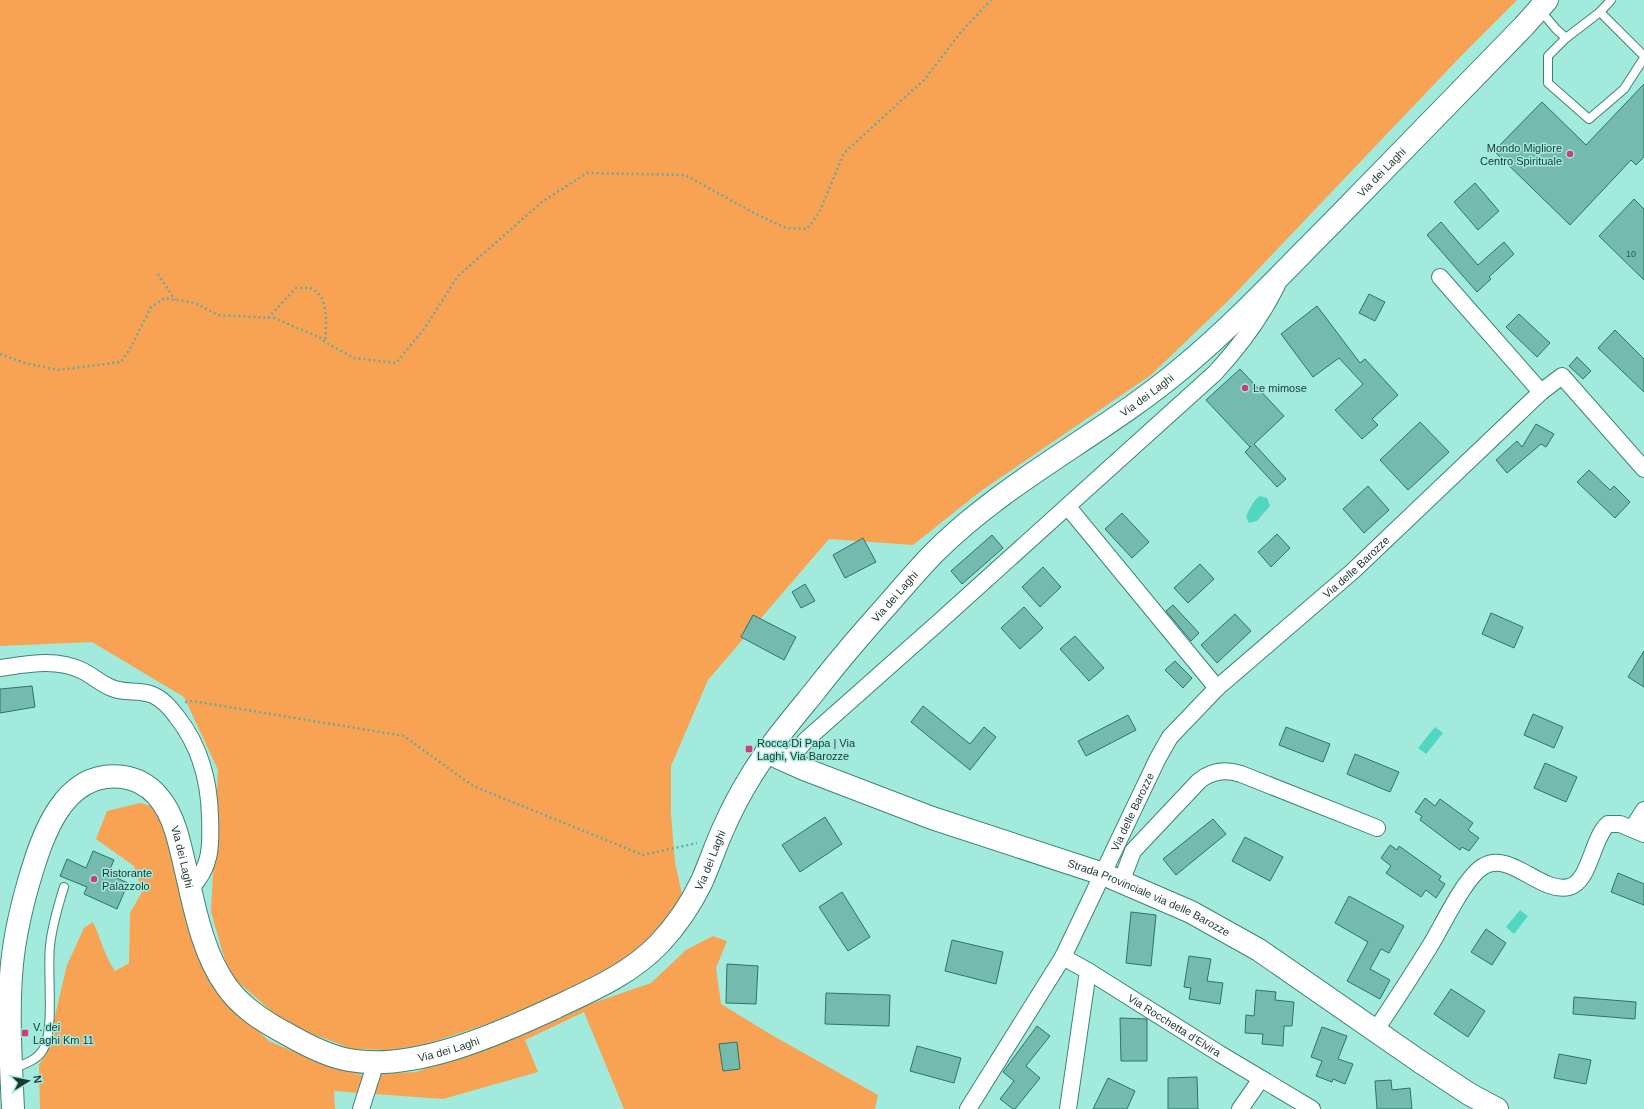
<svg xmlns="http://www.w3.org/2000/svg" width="1644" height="1109" viewBox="0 0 1644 1109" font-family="Arial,sans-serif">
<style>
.green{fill:#f8a254}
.water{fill:#51d6c2}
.building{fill:#74bbae;stroke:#2c7469}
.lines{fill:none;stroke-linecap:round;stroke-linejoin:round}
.service-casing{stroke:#3d8478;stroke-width:10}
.minor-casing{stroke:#3d8478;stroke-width:18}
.secondary-casing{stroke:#3d8478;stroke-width:24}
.path{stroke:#6fa79c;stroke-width:2.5;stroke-dasharray:2 3;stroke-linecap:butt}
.service{stroke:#fff;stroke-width:8}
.minor{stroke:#fff;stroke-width:16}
.secondary{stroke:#fff;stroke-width:22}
.poi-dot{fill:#ca3f74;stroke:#a2eadc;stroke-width:1.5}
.labels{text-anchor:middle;stroke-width:3;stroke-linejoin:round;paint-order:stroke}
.number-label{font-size:9px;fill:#305851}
.poi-label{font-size:11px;fill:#1a3732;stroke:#a2eadc;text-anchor:start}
.street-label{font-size:11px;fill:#1a3732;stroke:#a2eadc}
</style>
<rect width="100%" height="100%" fill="#a2eadc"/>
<g class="green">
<path d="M 0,0 L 1517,0 L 1462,55 L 1227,302 L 1151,375 L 981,491 L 913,545 L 829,539 L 708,680 L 671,766 L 671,814 L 675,862 L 683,899 L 649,945 L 609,973 L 491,1023 L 426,1044 L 392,1050 L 353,1049 L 315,1035 L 285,1023 L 229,974 L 211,912 L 218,770 L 184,697 L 92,642 L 0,646 Z"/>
<path d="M 140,803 L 152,806 L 167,827 L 230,1004 L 269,1041 L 309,1058 L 361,1075 L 416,1072 L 477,1050 L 564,1013 L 651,983 L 686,950 L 713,936 L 727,941 L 716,968 L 721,1004 L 770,1034 L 878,1095 L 875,1109 L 624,1109 L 584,1012 L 525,1040 L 538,1072 L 443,1099 L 334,1091 L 335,1109 L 40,1109 L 39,1065 L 55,1038 L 53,1024 L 67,965 L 84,928 L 93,922 C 101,939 104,955 115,971 L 129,963 L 130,913 L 142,892 L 134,866 L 96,839 L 107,811 Z"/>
</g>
<g class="water">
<path d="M 1260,496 L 1267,498 L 1270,506 L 1257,521 L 1249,523 L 1246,517 C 1248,511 1255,498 1260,496 Z"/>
<path d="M 1435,727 L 1443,733 L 1426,754 L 1418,748 Z"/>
<path d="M 1520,910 L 1528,916 L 1514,934 L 1506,927 Z"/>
</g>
<g class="building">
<path d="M 1644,84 L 1644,157 L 1636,165 L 1631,160 L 1570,225 L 1494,151 L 1542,102 L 1586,145 Z"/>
<path d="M 1475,183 L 1499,211 L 1478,230 L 1454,202 Z"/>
<path d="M 1634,199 L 1644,209 L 1644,280 L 1599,236 Z"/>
<path d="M 1441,222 L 1478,265 L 1504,242 L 1514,254 L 1489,277 L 1491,279 L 1477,292 L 1427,235 Z"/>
<path d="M 1369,294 L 1385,302 L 1375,321 L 1359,313 Z"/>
<path d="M 1317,306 L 1360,363 L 1365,359 L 1398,395 L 1372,419 L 1378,425 L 1362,439 L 1335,410 L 1363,384 L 1339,358 L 1313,377 L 1281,334 Z"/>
<path d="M 1519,314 L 1550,343 L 1537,357 L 1506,327 Z"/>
<path d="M 1615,330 L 1644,359 L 1644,392 L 1598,348 Z"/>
<path d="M 1577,357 L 1591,371 L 1583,379 L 1569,366 Z"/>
<path d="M 1240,369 L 1284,416 L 1254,444 L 1286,479 L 1277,487 L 1245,452 L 1251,446 L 1250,447 L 1206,400 Z"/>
<path d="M 1420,422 L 1449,452 L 1408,490 L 1380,460 Z"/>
<path d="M 1536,424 L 1554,434 L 1546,447 L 1541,444 L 1507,473 L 1496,460 L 1517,441 L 1522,447 Z"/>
<path d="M 1589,470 L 1610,490 L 1614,486 L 1630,502 L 1615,518 L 1577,482 Z"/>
<path d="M 1368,486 L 1389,510 L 1364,533 L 1343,509 Z"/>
<path d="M 1122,513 L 1149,542 L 1132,558 L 1105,529 Z"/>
<path d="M 1277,534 L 1290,548 L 1271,567 L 1258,552 Z"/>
<path d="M 992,535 L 1003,548 L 962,584 L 951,571 Z"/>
<path d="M 863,538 L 876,562 L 845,578 L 833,555 Z"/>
<path d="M 1200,564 L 1214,579 L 1188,603 L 1174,588 Z"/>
<path d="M 1043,567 L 1061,587 L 1040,607 L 1022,587 Z"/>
<path d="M 805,584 L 815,601 L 801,608 L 792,592 Z"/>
<path d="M 1173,605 L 1199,633 L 1191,641 L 1166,611 Z"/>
<path d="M 1024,607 L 1043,628 L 1020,649 L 1001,628 Z"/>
<path d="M 1491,613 L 1523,627 L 1514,648 L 1482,634 Z"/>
<path d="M 1235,614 L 1251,631 L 1217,663 L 1201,645 Z"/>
<path d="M 753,615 L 796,637 L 784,660 L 741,637 Z"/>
<path d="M 1075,636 L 1104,668 L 1089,681 L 1060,649 Z"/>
<path d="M 1644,651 L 1644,687 L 1628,677 Z"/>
<path d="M 1175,661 L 1192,678 L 1183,688 L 1165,670 Z"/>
<path d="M 32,686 L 35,707 L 0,713 L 0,689 Z"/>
<path d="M 923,706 L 970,744 L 984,727 L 996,737 L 970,770 L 911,722 Z"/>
<path d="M 1533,714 L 1563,727 L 1554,748 L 1524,735 Z"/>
<path d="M 1128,715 L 1136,730 L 1086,756 L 1078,741 Z"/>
<path d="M 1286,727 L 1330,744 L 1323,762 L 1279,745 Z"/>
<path d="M 1355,754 L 1399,772 L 1390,792 L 1347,774 Z"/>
<path d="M 1545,763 L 1577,777 L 1566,802 L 1534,788 Z"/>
<path d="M 1425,798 L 1435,806 L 1440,799 L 1473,823 L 1468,830 L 1479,838 L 1469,851 L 1462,847 L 1460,850 L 1420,820 L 1422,816 L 1415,812 Z"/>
<path d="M 825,817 L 842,844 L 800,872 L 782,845 Z"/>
<path d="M 1213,819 L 1226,834 L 1176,875 L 1163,859 Z"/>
<path d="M 1245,837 L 1283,857 L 1270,881 L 1232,861 Z"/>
<path d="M 1390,845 L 1397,850 L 1399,846 L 1441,876 L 1439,880 L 1445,884 L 1436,898 L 1426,890 L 1421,897 L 1386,873 L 1391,866 L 1381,858 Z"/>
<path d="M 93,851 L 114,860 L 108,874 L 128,883 L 117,909 L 84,894 L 87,887 L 60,876 L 67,859 L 86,868 Z"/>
<path d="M 1618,873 L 1644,884 L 1644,905 L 1611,892 Z"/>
<path d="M 842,892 L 870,937 L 848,951 L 819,907 Z"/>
<path d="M 1349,896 L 1404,926 L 1389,953 L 1381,949 L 1370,969 L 1390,980 L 1380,999 L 1347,981 L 1368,942 L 1335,923 Z"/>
<path d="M 1131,912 L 1156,915 L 1151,966 L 1126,963 Z"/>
<path d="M 1486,929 L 1506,943 L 1492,965 L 1471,952 Z"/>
<path d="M 952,940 L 1003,952 L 996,984 L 945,971 Z"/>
<path d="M 1189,956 L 1211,959 L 1207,981 L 1223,983 L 1220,1004 L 1189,999 L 1191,988 L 1184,987 Z"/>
<path d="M 727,964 L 758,966 L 756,1004 L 726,1003 Z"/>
<path d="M 1451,989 L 1485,1011 L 1468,1037 L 1434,1014 Z"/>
<path d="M 1256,990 L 1276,992 L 1275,1000 L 1294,1002 L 1292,1026 L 1284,1026 L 1283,1046 L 1262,1044 L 1263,1034 L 1245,1033 L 1246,1015 L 1254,1016 Z"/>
<path d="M 826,993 L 890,995 L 889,1026 L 825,1024 Z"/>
<path d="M 1574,997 L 1636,1002 L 1635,1019 L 1573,1014 Z"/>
<path d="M 1120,1018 L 1147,1019 L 1147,1061 L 1121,1061 Z"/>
<path d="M 1037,1026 L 1050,1036 L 1026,1066 L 1040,1078 L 1015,1109 L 1013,1109 L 1000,1099 L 1014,1081 L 1003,1072 Z"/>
<path d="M 1322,1027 L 1347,1036 L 1338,1059 L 1353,1064 L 1345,1084 L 1333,1079 L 1332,1082 L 1316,1076 L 1322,1061 L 1311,1057 Z"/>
<path d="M 737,1042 L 740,1069 L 723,1071 L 719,1044 Z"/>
<path d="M 917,1046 L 961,1058 L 954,1083 L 910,1071 Z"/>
<path d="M 1559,1054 L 1591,1060 L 1586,1084 L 1554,1078 Z"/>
<path d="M 1197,1077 L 1198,1109 L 1168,1109 L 1168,1078 Z"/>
<path d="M 1108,1078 L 1135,1091 L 1127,1109 L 1093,1109 Z"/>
<path d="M 1391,1080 L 1392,1090 L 1410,1088 L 1412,1109 L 1377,1109 L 1375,1081 Z"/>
</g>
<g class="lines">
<g class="service-casing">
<g id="service">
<path d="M 1540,10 L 1556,29 L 1566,38"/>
<path d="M 1600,12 L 1611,0"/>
<path d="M 1644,56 L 1600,12 L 1566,38 L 1548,56 L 1548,83 L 1589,119 L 1624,89 L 1644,58"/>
<path d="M 12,1069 C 24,1064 36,1061 43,1050 C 55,1030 47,972 50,946 C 52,926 58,906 64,887"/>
</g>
</g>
<g class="minor-casing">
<g id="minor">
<path d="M 1440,277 L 1541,392"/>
<path d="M 1068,507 L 1217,688"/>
<path d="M 0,668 C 28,664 56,658 83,671 C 93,676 101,684 112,688 C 125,694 139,689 153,695 C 164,700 170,708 177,717 C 200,746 209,780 210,816 C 211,845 212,867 190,889"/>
<path d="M 787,762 L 806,740 L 939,622 L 1215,373 C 1240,346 1261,318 1277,285"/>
<path d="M 1632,829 L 1644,810"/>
<path d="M 1121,882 L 1133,851 L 1199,781 C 1212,770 1226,769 1241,774 L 1377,828"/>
<path id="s1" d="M 1088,971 L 1220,1054 L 1312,1109"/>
<path d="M 1375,1031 C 1394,1003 1412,975 1430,946 C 1442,927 1465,876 1484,866 C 1511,851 1541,894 1569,887 C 1590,882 1592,838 1608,824 L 1620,824 L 1644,834"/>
<path d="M 361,1109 L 376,1062"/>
<path d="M 968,1109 L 1063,957"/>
<path id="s2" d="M 1068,1109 L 1088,971 L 1063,957 L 1158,758 L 1170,737 L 1217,688 L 1353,571 L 1541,392 L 1562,376 L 1644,469"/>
<path d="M 1240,1109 L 1261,1079"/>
</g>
</g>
<g class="secondary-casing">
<g id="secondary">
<path id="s3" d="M 766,752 L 804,769 L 932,818 L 1103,874 L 1191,912 L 1259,950 L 1419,1061 L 1469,1094 L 1497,1109"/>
<path id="s4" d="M 13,1109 C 11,1065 8,1020 11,976 C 13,944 20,912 29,881 C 42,837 63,769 123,777 C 152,781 168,805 176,831 C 191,881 196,945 227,987 C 242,1008 264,1022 287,1034 C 306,1045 327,1056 349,1060 C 412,1072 496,1035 552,1009 C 590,991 629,975 659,944 C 676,926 691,904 702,881 C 710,863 716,844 724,827 C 732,809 741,792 751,776 C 769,746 793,718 815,691 C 839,660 864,631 890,602 C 904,586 919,568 935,552 C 1008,479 1104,434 1182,368 C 1237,322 1285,270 1335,220 C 1398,155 1461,91 1524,26 L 1547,0"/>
</g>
</g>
<g class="path">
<path d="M 158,274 L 175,300"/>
<path d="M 268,318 L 296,288 C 300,288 305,288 309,288 C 330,293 326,326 325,342"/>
<path d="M 0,354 L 25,363 L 58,370 L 121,362 L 131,347 L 151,307 L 165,298 L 195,303 L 218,315 L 274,318 L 321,338 L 325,342 L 354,358 L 396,363 L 424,329 L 458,276 L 543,201 L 587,173 L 685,175 L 758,215 L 786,228 L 807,229 L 819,213 L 844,153 L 924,80 L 961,32 L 991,0"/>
<path d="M 185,702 L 192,701 L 404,736 L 473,786 L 643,855 L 697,843"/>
</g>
<use href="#service" class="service"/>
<use href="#minor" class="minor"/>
<use href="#secondary" class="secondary"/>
</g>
<g class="poi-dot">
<circle cx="1570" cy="154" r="4"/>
<circle cx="1245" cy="388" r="4"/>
<rect x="745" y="745" width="8" height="8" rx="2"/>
<circle cx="94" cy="879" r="4"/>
<rect x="21" y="1029" width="8" height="8" rx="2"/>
</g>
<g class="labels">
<g class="number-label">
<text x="1631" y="257">10</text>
</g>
<g class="poi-label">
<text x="1562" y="152" text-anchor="end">Mondo Migliore<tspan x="1562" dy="13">Centro Spirituale</tspan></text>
<text x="1253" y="392">Le mimose</text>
<text x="757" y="747">Rocca Di Papa | Via<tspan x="757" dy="13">Laghi, Via Barozze</tspan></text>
<text x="102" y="877">Ristorante<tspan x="102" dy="13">Palazzolo</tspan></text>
<text x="33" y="1031">V. dei<tspan x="33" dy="13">Laghi Km 11</tspan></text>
</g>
<g class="street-label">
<text dy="4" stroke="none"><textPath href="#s4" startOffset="2183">Via dei Laghi</textPath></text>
<text dy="4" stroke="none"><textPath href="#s4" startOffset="1859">Via dei Laghi</textPath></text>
<text dy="4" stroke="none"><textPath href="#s2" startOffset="665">Via delle Barozze</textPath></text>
<text dy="4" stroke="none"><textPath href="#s4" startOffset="1535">Via dei Laghi</textPath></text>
<text dy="4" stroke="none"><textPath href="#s2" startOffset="329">Via delle Barozze</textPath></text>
<text dy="4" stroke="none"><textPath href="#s4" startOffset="491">Via dei Laghi</textPath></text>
<text dy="4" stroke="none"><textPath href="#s4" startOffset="1211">Via dei Laghi</textPath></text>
<text dy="4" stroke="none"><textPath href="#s3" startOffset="410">Strada Provinciale via delle Barozze</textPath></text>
<text dy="4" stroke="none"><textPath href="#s1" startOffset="102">Via Rocchetta d'Elvira</textPath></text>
<text dy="4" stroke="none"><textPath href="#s4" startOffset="875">Via dei Laghi</textPath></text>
</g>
</g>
<g transform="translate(28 1081) rotate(80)" stroke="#a2eadc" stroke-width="3" paint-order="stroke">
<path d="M0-3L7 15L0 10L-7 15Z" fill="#1a3732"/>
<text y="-6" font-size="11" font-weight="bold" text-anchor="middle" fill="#1a3732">N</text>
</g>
</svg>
